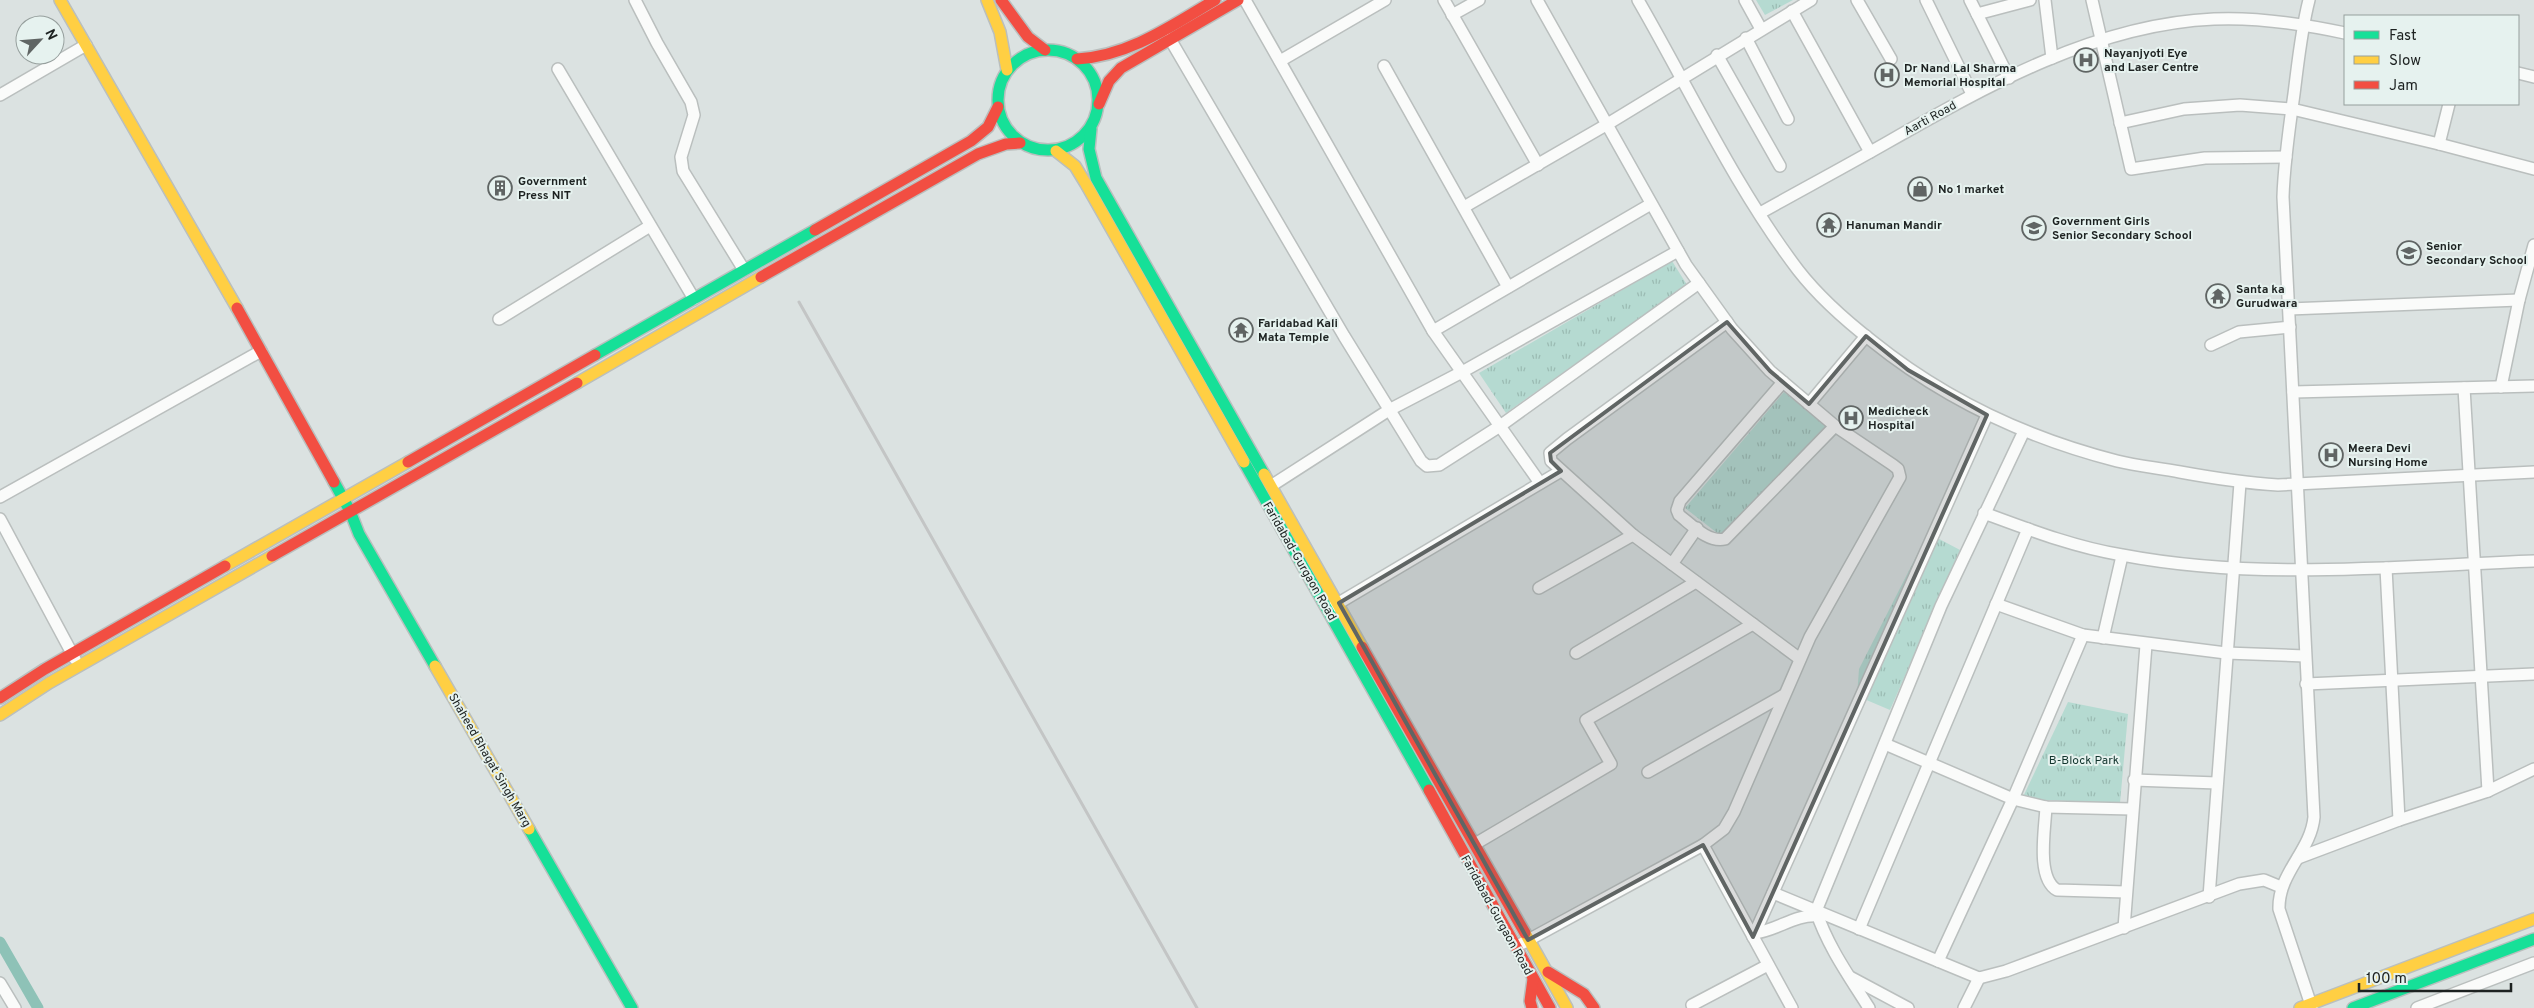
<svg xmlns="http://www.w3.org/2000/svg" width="2534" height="1008" viewBox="0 0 2534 1008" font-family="Overpass,sans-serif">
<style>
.park{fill:url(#park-tufts)}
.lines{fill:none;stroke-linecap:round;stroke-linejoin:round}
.canal{stroke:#8ec2b7;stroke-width:11}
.street-casing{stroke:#babfbe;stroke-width:14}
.fast-casing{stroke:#babfbe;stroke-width:14}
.slow-casing{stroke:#babfbe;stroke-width:14}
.jam-casing{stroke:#babfbe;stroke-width:14}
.street{stroke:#fafbfa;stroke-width:11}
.fast{stroke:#16e098;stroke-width:11}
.slow{stroke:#ffcf43;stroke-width:11}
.jam{stroke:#f24e42;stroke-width:11}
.rail{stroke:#c3c5c5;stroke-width:3}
.marked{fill:#606564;fill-opacity:0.2;stroke:#606564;stroke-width:4;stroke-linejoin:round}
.labels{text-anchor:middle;stroke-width:4;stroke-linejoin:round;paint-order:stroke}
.poi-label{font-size:12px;font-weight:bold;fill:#1d2221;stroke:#e6f2ef;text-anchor:start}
.street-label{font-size:12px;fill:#1d2221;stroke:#e6f2ef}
.park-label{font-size:12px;fill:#12352e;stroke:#e6f2ef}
</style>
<defs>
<pattern id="park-tufts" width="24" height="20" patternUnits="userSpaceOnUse" patternTransform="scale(1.25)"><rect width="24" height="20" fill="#b5dad1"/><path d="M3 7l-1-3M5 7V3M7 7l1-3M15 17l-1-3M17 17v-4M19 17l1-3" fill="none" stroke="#9bbbb3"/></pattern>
</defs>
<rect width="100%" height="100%" fill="#dbe2e1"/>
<g class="park">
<path d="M 1756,0 L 1793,0 L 1765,15 Z"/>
<path d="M 1672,261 L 1687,285 L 1506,413 L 1479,373 Z"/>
<path d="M 1784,392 L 1827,427 L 1721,536 L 1685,508 Z"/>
<path d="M 1928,533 L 1960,550 L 1890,710 L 1857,696 L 1859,669 Z"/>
<path d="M 2068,702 L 2128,714 L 2120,803 L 2022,799 Z"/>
</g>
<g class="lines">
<path class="canal" d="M 0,942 L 38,1008"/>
<g class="street-casing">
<g id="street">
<path d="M 635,0 L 657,43 L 691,102 L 694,115 L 681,157 L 683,171 L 744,270"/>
<path d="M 1245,0 L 1433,331 L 1540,483"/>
<path d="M 1444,0 L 1538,165"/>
<path d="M 1638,0 C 1690,90 1735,187 1798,270 C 1819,297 1845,320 1872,341 C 1944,399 2027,438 2117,461 C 2137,466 2159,468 2180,472 C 2213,478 2245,483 2278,485 L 2534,472"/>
<path d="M 1745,0 L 1761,29"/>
<path d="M 1857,0 L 1891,59"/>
<path d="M 1926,0 L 1972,94"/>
<path d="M 1970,0 L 2009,78"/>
<path d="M 2045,0 L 2052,58"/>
<path d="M 2092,0 L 2131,169 L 2205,158 L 2286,157"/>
<path d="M 2309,0 C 2301,31 2298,63 2294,94 C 2289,129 2284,163 2283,197 L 2314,817 C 2311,851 2278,873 2279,909 L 2312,1008"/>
<path d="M 1792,11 L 1870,152"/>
<path d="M 1977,14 L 2030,0"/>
<path d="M 1452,15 L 1479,0"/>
<path d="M 1746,38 L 1788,119"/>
<path d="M 1170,39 L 1344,336 L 1421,461 L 1427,466 L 1439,465 L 1500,426 L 1699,283"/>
<path d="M 1717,55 L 1780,166"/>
<path d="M 1280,61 L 1385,0"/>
<path d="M 1384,66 L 1508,287"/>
<path d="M 558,69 L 694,299"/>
<path d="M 2518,73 L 2534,77"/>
<path d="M 0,95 L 86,45"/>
<path d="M 2120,123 L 2184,109 L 2240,105 L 2292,109 L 2439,144 L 2534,169"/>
<path d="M 2439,144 L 2449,104"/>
<path d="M 1464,207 L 1606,125 L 1811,0"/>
<path d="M 1760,213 C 1803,189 1846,166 1888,142 C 1988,85 2097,24 2214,19 C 2258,17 2303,24 2345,33"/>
<path d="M 2289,309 L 2519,300"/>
<path d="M 499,319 L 650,226"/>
<path d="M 1727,322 L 1567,439 L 1550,453 L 1551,461 L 1633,535 L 1800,659"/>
<path d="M 1433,331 L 1651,204"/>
<path d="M 2211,345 L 2239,332 L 2290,327"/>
<path d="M 1783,382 L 1680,501 L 1677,510 L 1679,515 C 1692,525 1708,543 1725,539 L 1835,426"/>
<path d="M 2501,387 L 2519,300 L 2534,245"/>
<path d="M 2464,388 L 2488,791"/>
<path d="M 2293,392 L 2534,386"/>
<path d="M 1809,404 L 1866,336"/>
<path d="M 1271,486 L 1389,410 L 1462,372 L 1678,251"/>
<path d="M 0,497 L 261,351"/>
<path d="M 1984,513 C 2030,530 2074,547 2122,555 C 2258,581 2397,566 2534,561"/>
<path d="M 0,519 L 75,659"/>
<path d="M 1672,564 L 1697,528"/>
<path d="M 2386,568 L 2399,820"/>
<path d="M 1539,588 L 1633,535"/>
<path d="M 1996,604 L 2083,635 L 2226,653 L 2305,656"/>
<path d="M 1332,607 L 1561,471"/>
<path d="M 2103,638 L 2122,556"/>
<path d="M 1576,653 L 1696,582"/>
<path d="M 2306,684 L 2534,674"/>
<path d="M 1885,744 L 2013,799 L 2046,807 L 2132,809"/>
<path d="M 1648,772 L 1784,695"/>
<path d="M 2134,780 L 2217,783"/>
<path d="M 2046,807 C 2045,829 2036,878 2057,890 L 2126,892"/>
<path d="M 1475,844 L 1611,764 L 1586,720 L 1753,624"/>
<path d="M 1703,845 L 1792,1008"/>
<path d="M 2298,858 L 2399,820 L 2488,791 L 2534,769"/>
<path d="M 1773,893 L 1979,978 L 2006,971 L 2239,884 L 2264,880 L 2281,887"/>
<path d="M 2209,897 L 2240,483"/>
<path d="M 2124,928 L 2146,645"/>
<path d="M 1859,929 L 2028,529"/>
<path d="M 1755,933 C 1778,930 1795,914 1818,916"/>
<path d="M 1753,937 L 1987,415"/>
<path d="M 1521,944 L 1703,845 L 1724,829 L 1734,812 L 1810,637 L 1900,477 L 1898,469 L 1893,465 L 1835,426 L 1770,371 L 1732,329 L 1686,265 L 1537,0"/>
<path d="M 1938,961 L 2013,799 L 2083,635"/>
<path d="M 1850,977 L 1908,1008"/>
<path d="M 0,983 L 15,1008"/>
<path d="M 1692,1005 L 1768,965"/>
<path d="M 1869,1008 C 1849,976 1828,947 1816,911 L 1941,606 L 2024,431"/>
<path d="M 1964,1008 L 1979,978"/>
<path d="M 2417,1008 L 2534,963"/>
</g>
</g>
<g class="fast-casing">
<g id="fast">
<circle cx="1048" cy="100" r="50"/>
<path d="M 1091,129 L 1089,149 L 1096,178 L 1264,474"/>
<path d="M 595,355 L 815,230"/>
<path d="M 1244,462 L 1429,790"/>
<path d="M 334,482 L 350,511 L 359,534 L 435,666"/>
<path d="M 529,829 L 632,1008"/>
<path d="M 2353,1008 L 2534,939"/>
</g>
</g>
<g class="slow-casing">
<g id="slow">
<path d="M 60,0 L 237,308"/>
<path d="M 987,0 L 1000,32 L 1007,70"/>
<path d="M 1056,151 L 1075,166 L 1086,184 L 1244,462"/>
<path d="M 577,383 L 761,277"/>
<path d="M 1264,474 L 1362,647"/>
<path d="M 225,566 L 408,462"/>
<path d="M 435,666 L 529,829"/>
<path d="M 0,715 L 49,683 L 272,556"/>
<path d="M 1525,933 L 1567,1008"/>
<path d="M 2300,1008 L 2534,919"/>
</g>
</g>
<g class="jam-casing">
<g id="jam">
<path d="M 1001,0 L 1028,37 L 1045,50"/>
<path d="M 1077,59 C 1129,56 1171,26 1215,0"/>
<path d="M 1099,104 L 1109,81 L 1121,68 L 1238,0"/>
<path d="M 815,230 L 971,141 L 988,127 L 998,107"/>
<path d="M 761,277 L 978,154 L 1006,144 L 1020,143"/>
<path d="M 237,308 L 334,482"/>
<path d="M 408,462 L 595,355"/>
<path d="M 272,556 L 577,383"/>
<path d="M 1362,647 L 1525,933"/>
<path d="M 0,698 L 45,669 L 225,566"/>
<path d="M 1429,790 L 1550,1008"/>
<path d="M 1548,972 L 1584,994 L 1594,1008"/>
<path d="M 1532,1008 L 1530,1001 L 1533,979"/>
</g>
</g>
<use href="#street" class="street"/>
<use href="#fast" class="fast"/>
<use href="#slow" class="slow"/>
<use href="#jam" class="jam"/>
<path class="rail" d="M 799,302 L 1197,1008"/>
</g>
<path class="marked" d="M 1727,322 L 1770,371 L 1809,404 L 1866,336 L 1908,370 L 1987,415 L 1753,937 L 1703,845 L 1528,940 L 1339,603 L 1561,471 L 1551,461 L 1550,453 Z"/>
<defs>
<g id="hospital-ring" transform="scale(1.25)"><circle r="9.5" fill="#e6f2ef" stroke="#606564" stroke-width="1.5"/><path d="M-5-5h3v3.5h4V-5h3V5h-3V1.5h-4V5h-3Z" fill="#606564"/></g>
<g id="building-ring" transform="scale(1.25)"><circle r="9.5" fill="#e6f2ef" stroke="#606564" stroke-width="1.5"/><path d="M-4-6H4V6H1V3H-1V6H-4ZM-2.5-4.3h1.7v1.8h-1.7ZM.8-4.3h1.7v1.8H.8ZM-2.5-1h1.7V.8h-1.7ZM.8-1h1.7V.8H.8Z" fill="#606564"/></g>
<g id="shop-ring" transform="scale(1.25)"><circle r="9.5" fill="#e6f2ef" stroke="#606564" stroke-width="1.5"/><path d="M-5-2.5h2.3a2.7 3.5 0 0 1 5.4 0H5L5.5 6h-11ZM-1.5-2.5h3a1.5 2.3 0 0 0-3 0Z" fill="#606564"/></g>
<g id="temple-ring" transform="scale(1.25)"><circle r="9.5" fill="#e6f2ef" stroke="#606564" stroke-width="1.5"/><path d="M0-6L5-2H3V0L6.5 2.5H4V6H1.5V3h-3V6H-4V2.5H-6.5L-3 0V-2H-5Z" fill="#606564"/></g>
<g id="school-ring" transform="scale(1.25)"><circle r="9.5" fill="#e6f2ef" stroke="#606564" stroke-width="1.5"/><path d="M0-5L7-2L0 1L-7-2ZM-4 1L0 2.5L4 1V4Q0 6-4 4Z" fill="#606564"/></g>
</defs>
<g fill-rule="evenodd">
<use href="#hospital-ring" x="2086" y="60"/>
<use href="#hospital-ring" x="1887" y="75"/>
<use href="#building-ring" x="500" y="188"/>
<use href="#shop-ring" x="1920" y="189"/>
<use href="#temple-ring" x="1829" y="225"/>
<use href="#school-ring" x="2034" y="228"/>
<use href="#school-ring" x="2409" y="253"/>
<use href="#temple-ring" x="2218" y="296"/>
<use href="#temple-ring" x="1241" y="330"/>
<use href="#hospital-ring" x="1851" y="418"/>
<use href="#hospital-ring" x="2331" y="455"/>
</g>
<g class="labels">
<g class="poi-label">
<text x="2104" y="57">Nayanjyoti Eye<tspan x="2104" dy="14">and Laser Centre</tspan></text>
<text x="1904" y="72">Dr Nand Lal Sharma<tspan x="1904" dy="14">Memorial Hospital</tspan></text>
<text x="518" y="185">Government<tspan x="518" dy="14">Press NIT</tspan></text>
<text x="1938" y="193">No 1 market</text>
<text x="2052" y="225">Government Girls<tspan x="2052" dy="14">Senior Secondary School</tspan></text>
<text x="1846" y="229">Hanuman Mandir</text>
<text x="2426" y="250">Senior<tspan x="2426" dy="14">Secondary School</tspan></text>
<text x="2236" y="293">Santa ka<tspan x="2236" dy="14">Gurudwara</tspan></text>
<text x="1258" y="327">Faridabad Kali<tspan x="1258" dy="14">Mata Temple</tspan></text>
<text x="1868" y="415">Medicheck<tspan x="1868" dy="14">Hospital</tspan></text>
<text x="2348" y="452">Meera Devi<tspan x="2348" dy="14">Nursing Home</tspan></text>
</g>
<g class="street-label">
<text transform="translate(1930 118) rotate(-29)" y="4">Aarti Road</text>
<text transform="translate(1300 561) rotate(60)" y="4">Faridabad-Gurgaon Road</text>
<text transform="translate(490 760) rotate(60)" y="4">Shaheed Bhagat Singh Marg</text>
<text transform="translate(1497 915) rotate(61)" y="4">Faridabad-Gurgaon Road</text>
</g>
<g class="park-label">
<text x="2084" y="764">B-Block Park</text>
</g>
</g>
<rect x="2344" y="15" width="175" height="90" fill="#e6f2ef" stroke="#969f9d"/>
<rect x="2354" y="31" width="25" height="8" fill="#16e098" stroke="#969f9d"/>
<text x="2389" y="40" font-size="15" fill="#1d2221">Fast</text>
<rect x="2354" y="56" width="25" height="8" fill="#ffcf43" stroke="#969f9d"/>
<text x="2389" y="65" font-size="15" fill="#1d2221">Slow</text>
<rect x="2354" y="81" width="25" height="8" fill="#f24e42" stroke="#969f9d"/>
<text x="2389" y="90" font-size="15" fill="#1d2221">Jam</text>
<g transform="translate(40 40) rotate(64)"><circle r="24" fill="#e6f2ef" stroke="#969f9d"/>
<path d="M0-4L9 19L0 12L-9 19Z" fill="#606564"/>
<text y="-8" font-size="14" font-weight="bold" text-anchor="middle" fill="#1d2221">N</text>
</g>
<path d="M2359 983v8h152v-8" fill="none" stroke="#1d2221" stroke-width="2.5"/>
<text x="2366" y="983" font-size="15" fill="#1d2221" stroke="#e6f2ef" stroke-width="4" paint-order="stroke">100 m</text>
</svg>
